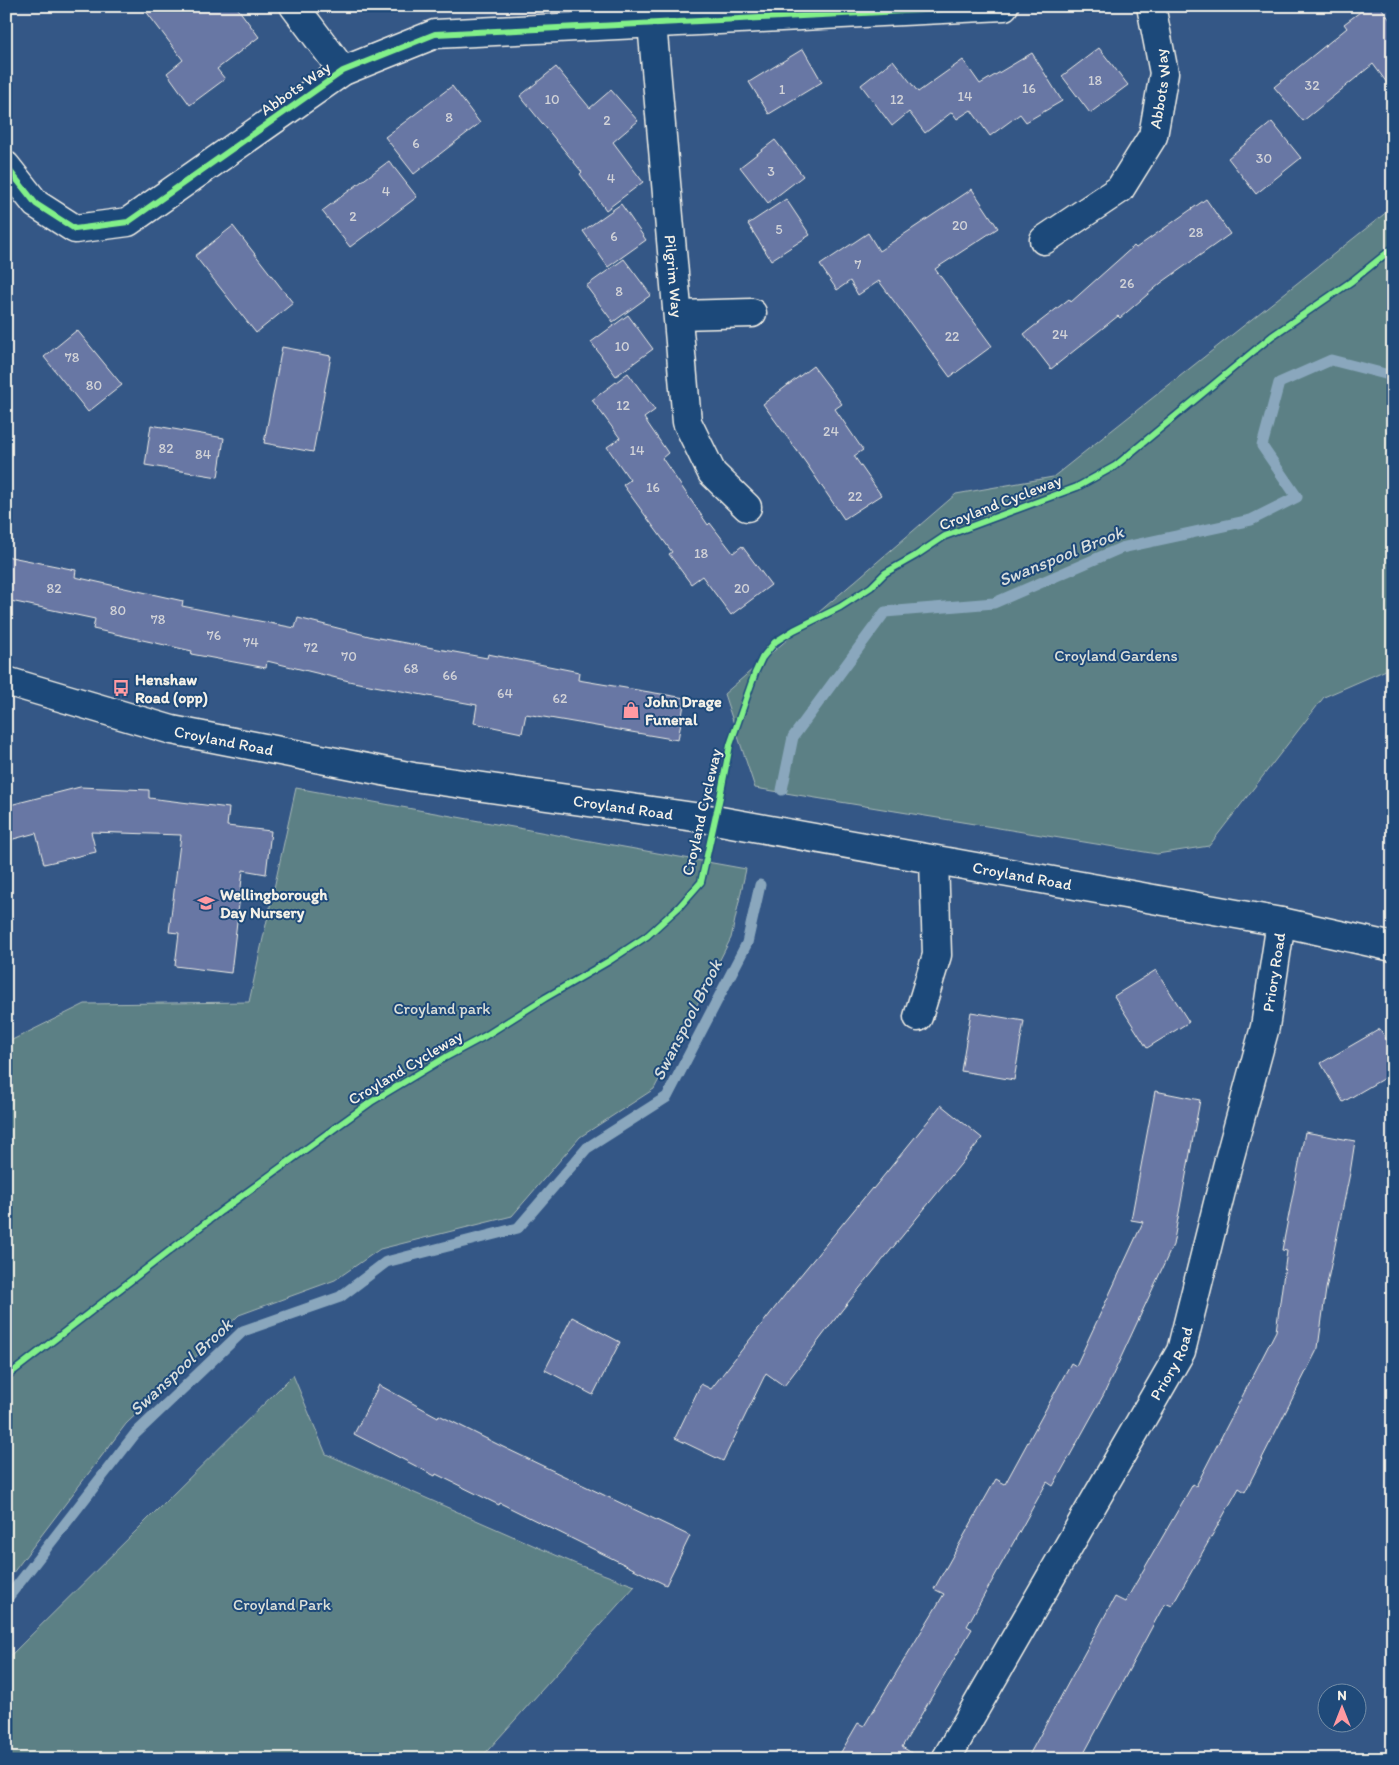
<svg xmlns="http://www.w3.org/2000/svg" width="1399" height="1765" viewBox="0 0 1399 1765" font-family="Itim,sans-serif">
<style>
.green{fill:#5c8085;stroke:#a8b8b6}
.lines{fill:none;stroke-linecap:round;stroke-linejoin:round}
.stream{stroke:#8aa7bd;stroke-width:11}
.building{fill:#6877a4;stroke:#f4f1e8}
.street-casing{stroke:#f4f1e8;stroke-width:31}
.secondary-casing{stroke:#f4f1e8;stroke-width:31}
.street{stroke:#1f4a7a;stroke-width:28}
.secondary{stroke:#1f4a7a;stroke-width:28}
.cycleway-casing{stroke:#1f4a7a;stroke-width:9}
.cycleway{stroke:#82f089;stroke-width:6}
.labels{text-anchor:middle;stroke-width:4;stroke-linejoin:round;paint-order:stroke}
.number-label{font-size:14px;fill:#d1d2d7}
.street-label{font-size:16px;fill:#f4f1e8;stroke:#1f4a7a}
.park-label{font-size:16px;fill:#dde0d9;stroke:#1f4a7a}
.poi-label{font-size:16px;font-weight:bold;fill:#f4f1e8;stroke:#1f4a7a;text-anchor:start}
.water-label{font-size:18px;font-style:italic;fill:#d9dedd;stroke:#1f4a7a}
</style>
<rect width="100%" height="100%" fill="#345786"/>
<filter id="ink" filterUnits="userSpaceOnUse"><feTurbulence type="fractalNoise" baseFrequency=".02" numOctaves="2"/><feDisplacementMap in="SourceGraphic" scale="10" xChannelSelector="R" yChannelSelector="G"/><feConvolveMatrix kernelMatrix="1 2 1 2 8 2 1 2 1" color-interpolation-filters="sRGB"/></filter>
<g filter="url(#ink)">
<g class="green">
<path d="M 1393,207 L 1393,667 L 1324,697 L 1209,846 L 1157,854 L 755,788 L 724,694 L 956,494 L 1053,477 Z"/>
<path d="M 296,788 L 746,869 L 731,938 L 654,1089 L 580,1137 L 512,1216 L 380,1249 L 335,1280 L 239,1315 L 126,1424 L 6,1582 L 6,1043 L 85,1004 L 249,1002 Z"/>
<path d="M 293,1375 L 326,1454 L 576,1564 L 635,1586 L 480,1759 L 6,1759 L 6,1660 Z"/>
</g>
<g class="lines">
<g class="stream">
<path d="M 782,790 L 793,737 L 885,612 L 994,603 L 1121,548 L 1251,520 L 1297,497 L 1262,446 L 1279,383 L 1331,360 L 1393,376"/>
<path d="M 6,1600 L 135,1434 L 243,1331 L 340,1297 L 386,1262 L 518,1228 L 587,1148 L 667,1097 L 747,943 L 760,885"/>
</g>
</g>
<g class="building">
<path d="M 142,6 L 236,6 L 259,37 L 217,69 L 225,79 L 190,105 L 167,73 L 183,60 Z"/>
<path d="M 1368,6 L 1380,6 L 1393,24 L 1393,91 L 1373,64 L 1303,121 L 1274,87 L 1347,28 L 1344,24 Z"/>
<path d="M 1099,48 L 1128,85 L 1090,113 L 1062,76 Z"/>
<path d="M 803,49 L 822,82 L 769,114 L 749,82 Z"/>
<path d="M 1032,53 L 1062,101 L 1026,122 L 1020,114 L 990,136 L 971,110 L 957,119 L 952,112 L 925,133 L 909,112 L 892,126 L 861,85 L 893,60 L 918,92 L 963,60 L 980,84 Z"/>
<path d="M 556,67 L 590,108 L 611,90 L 638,121 L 613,142 L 643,182 L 606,210 L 580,174 L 582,172 L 520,96 Z"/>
<path d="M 452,86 L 480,123 L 414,174 L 385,137 Z"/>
<path d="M 1272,122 L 1301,158 L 1256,194 L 1228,158 Z"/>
<path d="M 775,140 L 803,176 L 768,203 L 740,167 Z"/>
<path d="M 389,161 L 417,197 L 350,247 L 322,211 Z"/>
<path d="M 972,189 L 998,228 L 935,269 L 992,346 L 950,377 L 879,281 L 858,295 L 850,281 L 837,290 L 820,265 L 868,233 L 879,251 Z"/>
<path d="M 786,199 L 810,235 L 771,260 L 748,224 Z"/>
<path d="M 1206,199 L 1230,234 L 1161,283 L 1120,318 L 1118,316 L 1051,369 L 1024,334 L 1069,299 L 1071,302 L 1134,246 L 1136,248 Z"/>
<path d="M 621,204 L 646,240 L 608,267 L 583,231 Z"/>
<path d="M 233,226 L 293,303 L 256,333 L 195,256 Z"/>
<path d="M 624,259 L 651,295 L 613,322 L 586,286 Z"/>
<path d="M 628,315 L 653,349 L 616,376 L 591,342 Z"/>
<path d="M 77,330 L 122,385 L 88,412 L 44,357 Z"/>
<path d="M 282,347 L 331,356 L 313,452 L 264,443 Z"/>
<path d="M 813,366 L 842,404 L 835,409 L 863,450 L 854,456 L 881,495 L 844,519 L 806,463 L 763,404 Z"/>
<path d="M 628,373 L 655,410 L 644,418 L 668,453 L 662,458 L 708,525 L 710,523 L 733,553 L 742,546 L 771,585 L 731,615 L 702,576 L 691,584 L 669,554 L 672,552 L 623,485 L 630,480 L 607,447 L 620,438 L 592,400 Z"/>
<path d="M 151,425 L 224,438 L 218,477 L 145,465 Z"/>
<path d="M 6,556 L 76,570 L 75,577 L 183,601 L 182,606 L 295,628 L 298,618 L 373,637 L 487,658 L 488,654 L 579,672 L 578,680 L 685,698 L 678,740 L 526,714 L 522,733 L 474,723 L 477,705 L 353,682 L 267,661 L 266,668 L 191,654 L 192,651 L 93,629 L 95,619 L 6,600 Z"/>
<path d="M 80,787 L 149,790 L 149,798 L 229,808 L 227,826 L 271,831 L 266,874 L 243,870 L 231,973 L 175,966 L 179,933 L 169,932 L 181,835 L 91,832 L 96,852 L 44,864 L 36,833 L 6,841 L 6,806 Z"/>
<path d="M 1156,970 L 1189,1022 L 1147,1048 L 1114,996 Z"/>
<path d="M 971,1012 L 1024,1021 L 1014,1080 L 961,1071 Z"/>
<path d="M 1380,1029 L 1393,1050 L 1393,1073 L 1343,1102 L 1321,1063 Z"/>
<path d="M 1155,1091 L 1200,1100 L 1173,1245 L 1104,1394 L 1053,1486 L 1047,1482 L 967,1626 L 972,1629 L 902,1747 L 922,1759 L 837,1759 L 858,1723 L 864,1726 L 944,1594 L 934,1589 L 996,1479 L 1005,1484 L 1071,1363 L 1076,1366 L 1143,1222 L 1131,1220 Z"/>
<path d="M 941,1105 L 982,1138 L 842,1310 L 784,1386 L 766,1373 L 723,1461 L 675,1438 L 701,1384 L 711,1389 L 799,1277 L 872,1188 L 873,1189 Z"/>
<path d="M 1305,1132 L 1355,1141 L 1350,1173 L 1326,1289 L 1318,1348 L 1245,1492 L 1239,1488 L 1172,1606 L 1165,1603 L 1081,1759 L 1027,1759 L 1115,1597 L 1125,1602 L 1193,1484 L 1196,1486 L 1276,1331 L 1287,1251 L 1282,1250 Z"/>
<path d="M 572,1317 L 620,1342 L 593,1395 L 545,1370 Z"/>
<path d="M 379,1385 L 438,1417 L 439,1415 L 503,1447 L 690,1536 L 666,1585 L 500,1503 L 499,1505 L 436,1474 L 435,1476 L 354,1434 Z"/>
</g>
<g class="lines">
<g class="street-casing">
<g id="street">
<path d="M 294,6 L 343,71"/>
<path id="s1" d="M 652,23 L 687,422 L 712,473 L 747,507"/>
<path d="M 6,166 L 36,204 L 75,229 L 128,222 L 343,71 L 435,34 L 1004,6"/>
<path id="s2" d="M 1044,240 L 1120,189 L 1153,136 L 1164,73 L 1151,6"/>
<path d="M 679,315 L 752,313"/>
<path d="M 918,1017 L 937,955 L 934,860"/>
<path id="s3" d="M 946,1759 L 1181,1351 L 1227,1167 L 1265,1027 L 1281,922"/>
</g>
</g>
<g class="secondary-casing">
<g id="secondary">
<path id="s4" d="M 6,681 L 172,730 L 413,777 L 715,820 L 1281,922 L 1393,947"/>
</g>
</g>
<use href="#street" class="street"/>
<use href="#secondary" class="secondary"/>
<g class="cycleway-casing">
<g id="cycleway">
<path d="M 6,166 L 36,204 L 75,229 L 128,222 L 343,71 L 435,34 L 1004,6"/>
<path d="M 6,1377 L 221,1211 L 339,1125 L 371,1102 L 446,1057 L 485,1036 L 545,998 L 609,961 L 647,936 L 679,907 L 701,882 L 720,797 L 730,745 L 755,673 L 762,658 L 775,642 L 794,630 L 840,607 L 871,587 L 885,573 L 915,556 L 945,536 L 1077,487 L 1115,466 L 1272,336 L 1352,281 L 1393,248"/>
</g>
</g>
<use href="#cycleway" class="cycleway"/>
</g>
</g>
<defs>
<g id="bus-bare" transform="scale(1.35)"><path d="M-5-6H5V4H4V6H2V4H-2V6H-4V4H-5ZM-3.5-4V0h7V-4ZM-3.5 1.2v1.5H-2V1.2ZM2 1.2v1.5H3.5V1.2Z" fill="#ff9aa2" stroke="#1f4a7a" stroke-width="2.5" paint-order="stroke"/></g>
<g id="shop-bare" transform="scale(1.35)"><path d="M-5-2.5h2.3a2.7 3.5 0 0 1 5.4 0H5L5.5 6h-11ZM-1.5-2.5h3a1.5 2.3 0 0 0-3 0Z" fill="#ff9aa2" stroke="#1f4a7a" stroke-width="2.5" paint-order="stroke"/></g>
<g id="school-bare" transform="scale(1.35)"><path d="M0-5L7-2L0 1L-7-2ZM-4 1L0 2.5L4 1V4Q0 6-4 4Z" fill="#ff9aa2" stroke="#1f4a7a" stroke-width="2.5" paint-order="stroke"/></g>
</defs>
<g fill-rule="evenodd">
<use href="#bus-bare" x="121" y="688"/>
<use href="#shop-bare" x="631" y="710"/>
<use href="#school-bare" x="206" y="903"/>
</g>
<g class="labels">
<g class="number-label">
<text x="1095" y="85">18</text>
<text x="1312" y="90">32</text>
<text x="1029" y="93">16</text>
<text x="782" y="94">1</text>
<text x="965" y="101">14</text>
<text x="552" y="104">10</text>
<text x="897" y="104">12</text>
<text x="449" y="122">8</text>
<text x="607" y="125">2</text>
<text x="416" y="148">6</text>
<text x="1264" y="163">30</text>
<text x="771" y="176">3</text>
<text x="611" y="183">4</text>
<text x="386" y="196">4</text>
<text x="353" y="221">2</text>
<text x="960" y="230">20</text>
<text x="779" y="234">5</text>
<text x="1196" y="237">28</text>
<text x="614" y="241">6</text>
<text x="858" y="269">7</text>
<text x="1127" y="288">26</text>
<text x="619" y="296">8</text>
<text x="1060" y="339">24</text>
<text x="952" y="341">22</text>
<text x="622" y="351">10</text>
<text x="72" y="362">78</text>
<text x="94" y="390">80</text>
<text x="623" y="410">12</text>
<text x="831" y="436">24</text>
<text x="166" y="453">82</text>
<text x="637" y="455">14</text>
<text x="203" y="459">84</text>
<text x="653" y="492">16</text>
<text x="855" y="501">22</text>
<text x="701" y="558">18</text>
<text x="54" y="593">82</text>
<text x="742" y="593">20</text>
<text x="118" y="615">80</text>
<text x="158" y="624">78</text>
<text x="214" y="640">76</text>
<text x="251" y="647">74</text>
<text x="311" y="652">72</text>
<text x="349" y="661">70</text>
<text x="411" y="673">68</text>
<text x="450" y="680">66</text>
<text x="505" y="698">64</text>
<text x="560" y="703">62</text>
</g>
<g class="street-label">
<text transform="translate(295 88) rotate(-35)" y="6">Abbots Way</text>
<text dy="6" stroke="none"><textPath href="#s2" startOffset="202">Abbots Way</textPath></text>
<text dy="6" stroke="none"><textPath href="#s1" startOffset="254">Pilgrim Way</textPath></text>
<text transform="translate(1000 502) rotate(-21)" y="6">Croyland Cycleway</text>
<text dy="6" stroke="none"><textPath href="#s4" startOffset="226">Croyland Road</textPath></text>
<text dy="6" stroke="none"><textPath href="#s4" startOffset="631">Croyland Road</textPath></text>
<text transform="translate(701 812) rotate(-77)" y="6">Croyland Cycleway</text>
<text dy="6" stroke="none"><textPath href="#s4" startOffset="1036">Croyland Road</textPath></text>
<text dy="6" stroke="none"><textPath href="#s3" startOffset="861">Priory Road</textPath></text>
<text transform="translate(405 1067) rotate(-31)" y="6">Croyland Cycleway</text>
<text dy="6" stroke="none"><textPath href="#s3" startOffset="456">Priory Road</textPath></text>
</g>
<g class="park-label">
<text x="1116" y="661">Croyland Gardens</text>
<text x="442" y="1014">Croyland park</text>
<text x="282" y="1610">Croyland Park</text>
</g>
<g class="poi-label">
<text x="135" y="685">Henshaw<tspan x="135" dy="18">Road (opp)</tspan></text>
<text x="645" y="707">John Drage<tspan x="645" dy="18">Funeral</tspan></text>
<text x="220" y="900">Wellingborough<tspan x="220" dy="18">Day Nursery</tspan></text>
</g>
<g class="water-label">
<text transform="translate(1061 556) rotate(-22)" y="6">Swanspool Brook</text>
<text transform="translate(687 1020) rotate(-63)" y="6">Swanspool Brook</text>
<text transform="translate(181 1367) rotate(-43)" y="6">Swanspool Brook</text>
</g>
</g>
<rect width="1399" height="1765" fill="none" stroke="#1f4a7a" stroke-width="25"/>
<rect x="12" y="12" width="1374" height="1740" fill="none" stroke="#f4f1e8" stroke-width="2" filter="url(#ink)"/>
<g transform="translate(1342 1708)"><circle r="24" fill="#1f4a7a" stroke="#748da6"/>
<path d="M0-4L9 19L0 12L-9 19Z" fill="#ff9aa2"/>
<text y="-8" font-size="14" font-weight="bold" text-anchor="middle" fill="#f4f1e8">N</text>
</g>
</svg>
